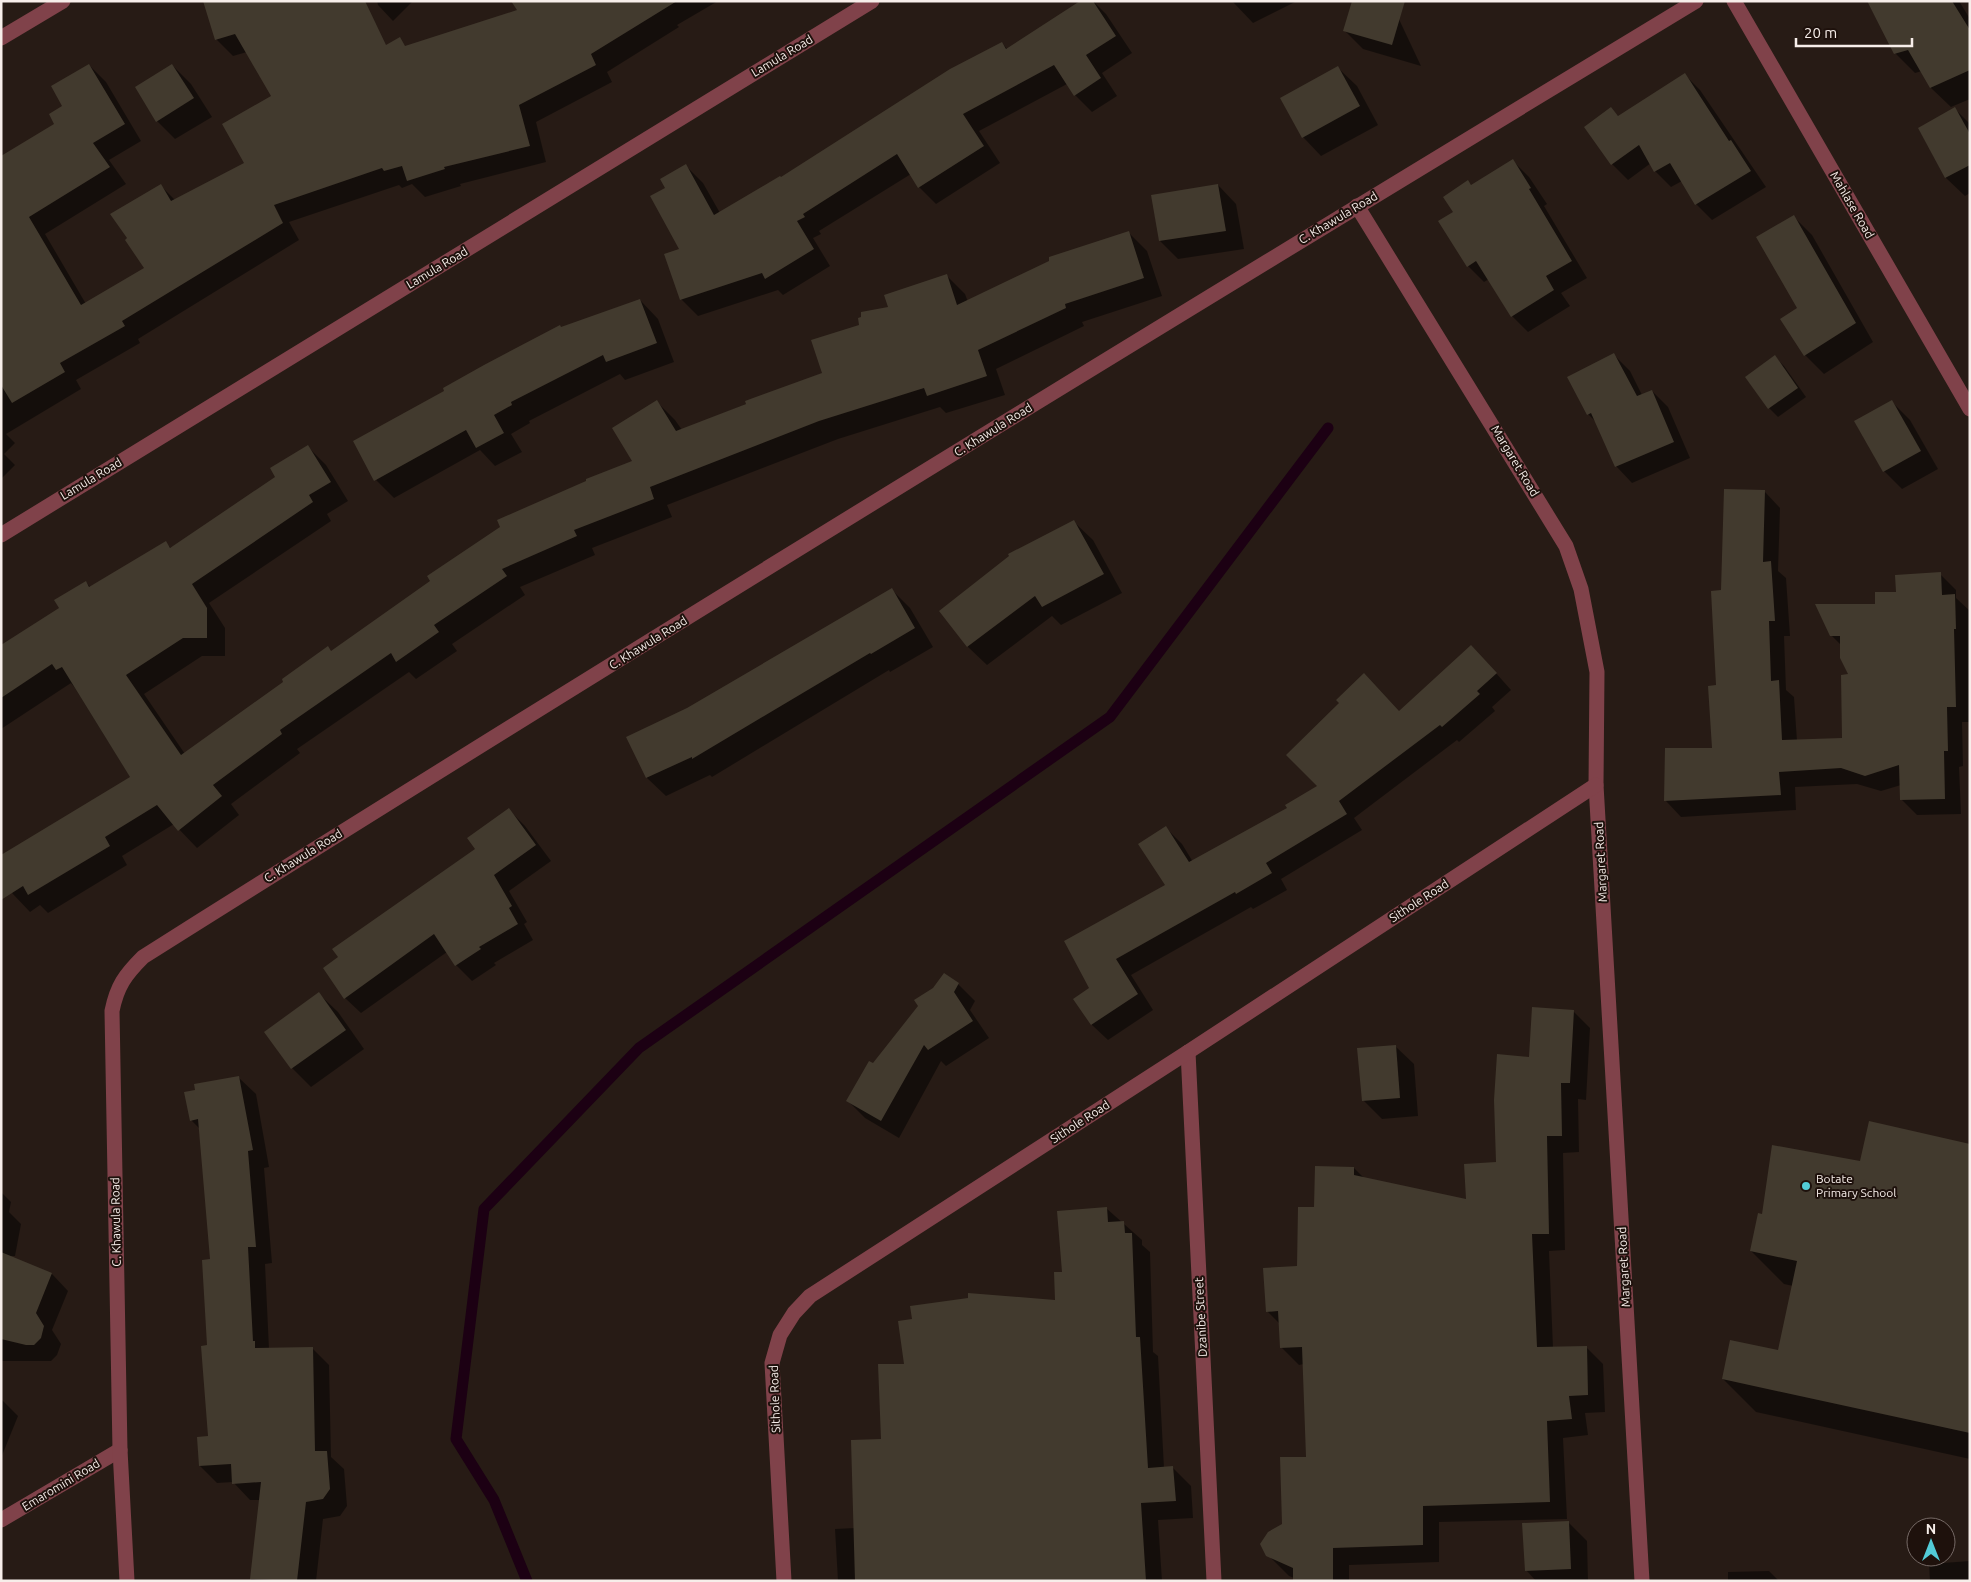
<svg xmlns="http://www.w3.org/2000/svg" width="1971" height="1582" viewBox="0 0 1971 1582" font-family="Ubuntu,sans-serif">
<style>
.shadow{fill:#0007}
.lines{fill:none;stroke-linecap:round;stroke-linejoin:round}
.stream{stroke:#1c0013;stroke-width:11}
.building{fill:#423a2e}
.minor{stroke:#80424a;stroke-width:15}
.poi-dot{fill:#52cbd7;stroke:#1e110c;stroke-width:2}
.labels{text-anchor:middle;stroke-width:4;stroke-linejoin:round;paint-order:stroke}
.street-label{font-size:12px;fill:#f7eeea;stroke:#1e110c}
.poi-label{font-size:12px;fill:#f7eeea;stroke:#1e110c;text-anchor:start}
</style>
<rect width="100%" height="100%" fill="#271b15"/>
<g class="shadow">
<path d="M 377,1 L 413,1 L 393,21 L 378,5 Z"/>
<path d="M 513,1 L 718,1 L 677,25 L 679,27 L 607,72 L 612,82 L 536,122 L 546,162 L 460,184 L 461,186 L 425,197 L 412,184 L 402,188 L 399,185 L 289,222 L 299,240 L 138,339 L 140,343 L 76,380 L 81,389 L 6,434 L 15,443 L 4,454 L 15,465 L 1,479 L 1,158 L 56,124 L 64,106 L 89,65 L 106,82 L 141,141 L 109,160 L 126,184 L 45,234 L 86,304 L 145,269 L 160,185 L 175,200 L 246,163 L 273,96 L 247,52 L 233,56 L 216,39 L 205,2 L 364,73 L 518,10 Z"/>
<path d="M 1082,1 L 1093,1 L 1106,14 L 1132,53 L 1102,73 L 1117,96 L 1092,112 L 1075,95 L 1067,84 L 979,131 L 1000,163 L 936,204 L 919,187 L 911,174 L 819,231 L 821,234 L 813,238 L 830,266 L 783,295 L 778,290 L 698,316 L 681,299 L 681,250 L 667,188 L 686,166 L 703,183 L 720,213 L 781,179 L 1002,43 L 1008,50 Z"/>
<path d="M 1232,1 L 1297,1 L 1253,23 Z"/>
<path d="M 1867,1 L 1959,1 L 1970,19 L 1970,99 L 1951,107 L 1931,88 L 1922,71 L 1915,73 L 1895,53 Z"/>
<path d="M 1397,15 L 1421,66 L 1363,49 L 1345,31 Z"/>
<path d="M 172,65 L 191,84 L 212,117 L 175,139 L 157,121 Z"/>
<path d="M 1338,68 L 1357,86 L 1378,125 L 1321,156 L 1303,137 Z"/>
<path d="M 1685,75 L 1700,90 L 1766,187 L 1712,220 L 1696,204 L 1682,181 L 1671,187 L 1655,171 L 1651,163 L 1628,180 L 1612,164 L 1586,127 L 1611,109 L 1619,117 Z"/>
<path d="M 1955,109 L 1970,124 L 1970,193 L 1965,196 L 1946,178 L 1919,129 Z"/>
<path d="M 1513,161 L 1529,177 L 1547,204 L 1544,206 L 1587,278 L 1561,293 L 1570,306 L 1528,332 L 1512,316 L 1489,279 L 1484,282 L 1468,266 L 1454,212 L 1468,182 L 1472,186 Z"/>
<path d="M 1218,185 L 1236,204 L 1244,249 L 1178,259 L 1160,241 Z"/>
<path d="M 1794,217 L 1812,235 L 1873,342 L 1824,374 L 1805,355 L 1782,320 L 1799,309 Z"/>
<path d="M 1129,233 L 1147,251 L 1162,296 L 1082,322 L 1084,326 L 996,369 L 1005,395 L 946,413 L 940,407 L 838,439 L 667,505 L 672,517 L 592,548 L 595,555 L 520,587 L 525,595 L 452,644 L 457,651 L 416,679 L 409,672 L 297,749 L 300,753 L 231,804 L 239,815 L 197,848 L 174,824 L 122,856 L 127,865 L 48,913 L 40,905 L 30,912 L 12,893 L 1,876 L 131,778 L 75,688 L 71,683 L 1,729 L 1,647 L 60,608 L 86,582 L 90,587 L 165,543 L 171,548 L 277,478 L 308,447 L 326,465 L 348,501 L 327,514 L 331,521 L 209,603 L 225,628 L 225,656 L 202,656 L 144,694 L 185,754 L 332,652 L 634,462 L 657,402 L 675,420 L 682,430 L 823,373 L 861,326 L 947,276 L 965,294 L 968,302 Z"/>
<path d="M 640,300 L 658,319 L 674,362 L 625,380 L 620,374 L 529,421 L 530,423 L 511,434 L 522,452 L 495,466 L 480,450 L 394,498 L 376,480 L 561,328 Z"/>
<path d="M 1613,354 L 1630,371 L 1642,395 L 1652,391 L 1668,407 L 1690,458 L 1632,483 L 1616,466 L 1597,423 L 1588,414 Z"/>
<path d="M 1775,357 L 1784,366 L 1806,397 L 1778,417 L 1769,408 Z"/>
<path d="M 1892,402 L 1910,420 L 1938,469 L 1902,489 L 1884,471 Z"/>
<path d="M 1765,492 L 1780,508 L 1778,571 L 1786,578 L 1790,636 L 1784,636 L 1786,690 L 1794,697 L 1797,741 L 1844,739 L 1850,675 L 1841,645 L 1831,635 L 1897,593 L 1940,574 L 1956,590 L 1956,598 L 1970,611 L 1970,722 L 1962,722 L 1963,766 L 1959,767 L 1961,814 L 1917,815 L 1901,799 L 1901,785 L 1881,791 L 1857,784 L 1795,787 L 1796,810 L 1681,817 L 1666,801 L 1713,749 L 1722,591 Z"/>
<path d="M 1074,522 L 1093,540 L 1122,593 L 1061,625 L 1052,616 L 987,665 L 968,647 L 941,611 Z"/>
<path d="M 892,590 L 910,608 L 933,647 L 890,672 L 889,670 L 712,777 L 710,775 L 666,796 L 647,778 L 628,737 L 688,709 Z"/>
<path d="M 1487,663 L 1511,690 L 1492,707 L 1495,711 L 1459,742 L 1457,740 L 1354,818 L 1362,830 L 1281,879 L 1287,890 L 1253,909 L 1251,907 L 1131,975 L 1153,1010 L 1108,1040 L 1092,1025 L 1075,999 L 1091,989 L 1167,886 L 1166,828 L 1182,844 L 1193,862 L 1289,808 L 1319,786 L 1400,712 Z"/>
<path d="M 509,810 L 525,826 L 551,861 L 509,891 L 527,922 L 524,924 L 533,940 L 494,963 L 496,965 L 472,981 L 456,965 L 447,952 L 361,1013 L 345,998 L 477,849 Z"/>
<path d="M 958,984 L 975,1001 L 970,1010 L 989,1038 L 946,1066 L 941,1061 L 899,1138 L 865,1118 L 848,1101 L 873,1064 Z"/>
<path d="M 319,994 L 338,1012 L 364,1049 L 311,1087 L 292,1068 L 266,1032 Z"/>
<path d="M 1573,1011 L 1590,1028 L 1586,1100 L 1578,1099 L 1579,1152 L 1563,1153 L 1565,1250 L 1549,1251 L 1553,1348 L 1586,1347 L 1603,1364 L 1605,1412 L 1585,1413 L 1588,1435 L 1563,1438 L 1567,1519 L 1439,1522 L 1439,1562 L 1349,1565 L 1349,1581 L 1294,1581 L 1294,1578 L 1289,1576 L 1264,1551 L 1283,1525 L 1307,1458 L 1304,1364 L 1299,1365 L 1282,1348 L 1280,1324 L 1267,1311 L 1298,1267 L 1315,1208 L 1354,1168 L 1364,1178 L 1467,1201 L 1498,1164 L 1530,1058 Z"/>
<path d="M 1395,1046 L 1414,1064 L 1418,1116 L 1382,1119 L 1363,1100 Z"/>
<path d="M 238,1077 L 256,1094 L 269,1167 L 264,1168 L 272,1263 L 265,1264 L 269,1349 L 312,1348 L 329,1365 L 331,1457 L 344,1469 L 347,1506 L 340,1516 L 323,1519 L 316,1581 L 251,1581 L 260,1500 L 250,1500 L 233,1482 L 217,1483 L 200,1466 L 209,1437 L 208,1346 L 211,1260 L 200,1129 L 191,1120 Z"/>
<path d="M 1970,1145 L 1970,1459 L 1756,1412 L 1723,1379 L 1779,1352 L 1793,1286 L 1784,1284 L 1751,1251 L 1763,1215 L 1861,1162 Z"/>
<path d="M 1,1192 L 11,1202 L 9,1212 L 21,1224 L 15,1256 L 6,1256 L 52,1274 L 68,1291 L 52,1330 L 61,1344 L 57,1355 L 51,1361 L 1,1361 Z"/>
<path d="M 1106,1208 L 1142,1240 L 1142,1245 L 1150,1252 L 1153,1352 L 1158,1356 L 1164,1468 L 1173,1468 L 1191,1486 L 1193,1518 L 1158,1520 L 1162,1581 L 838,1581 L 835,1529 L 855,1528 L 905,1365 L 1057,1302 L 1063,1273 Z"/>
<path d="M 1,1399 L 18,1416 L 1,1458 Z"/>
<path d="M 1568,1522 L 1587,1541 L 1588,1581 L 1536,1581 L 1526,1570 Z"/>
<path d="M 1970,1561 L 1970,1581 L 1930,1581 L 1929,1564 Z"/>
<path d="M 1769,1571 L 1779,1581 L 1728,1581 L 1728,1572 Z"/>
</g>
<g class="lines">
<path class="stream" d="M 527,1581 L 494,1500 L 456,1439 L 484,1209 L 639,1048 L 1110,717 L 1328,428"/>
</g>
<g class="building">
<path d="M 203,1 L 365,1 L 386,45 L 400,37 L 405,46 L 517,10 L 511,1 L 677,1 L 591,54 L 596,65 L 519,105 L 530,146 L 444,167 L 445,169 L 407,181 L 402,166 L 384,171 L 382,168 L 274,205 L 283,223 L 122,321 L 125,326 L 60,363 L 65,372 L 12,403 L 1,385 L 1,156 L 54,124 L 49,114 L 62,106 L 51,86 L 89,64 L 125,124 L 93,143 L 110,167 L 29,217 L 81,305 L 144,268 L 125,240 L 127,238 L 110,214 L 161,184 L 171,201 L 244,163 L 222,124 L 271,96 L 235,34 L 215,40 Z"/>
<path d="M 1080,1 L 1093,1 L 1116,36 L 1086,55 L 1101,78 L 1074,96 L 1054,65 L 963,114 L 984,146 L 918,188 L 897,154 L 803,214 L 805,217 L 797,221 L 814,249 L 765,279 L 762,273 L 680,300 L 664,254 L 679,249 L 650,196 L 665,188 L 660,179 L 686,164 L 714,215 L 780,176 L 781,177 L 950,69 L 1002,42 L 1006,49 Z"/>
<path d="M 1352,1 L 1405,1 L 1392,45 L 1343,31 Z"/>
<path d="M 1867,1 L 1952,1 L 1970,30 L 1970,70 L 1930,88 L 1908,50 L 1894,54 Z"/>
<path d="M 172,64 L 194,98 L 156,122 L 135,87 Z"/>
<path d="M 1338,66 L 1360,106 L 1302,138 L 1280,98 Z"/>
<path d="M 1685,73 L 1729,141 L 1731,140 L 1751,171 L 1695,205 L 1670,163 L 1654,172 L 1639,145 L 1611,165 L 1584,127 L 1611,107 L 1618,116 Z"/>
<path d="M 1955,107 L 1970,134 L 1970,165 L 1945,178 L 1918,128 Z"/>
<path d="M 1513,159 L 1531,188 L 1529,189 L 1572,261 L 1546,276 L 1554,290 L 1511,317 L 1476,261 L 1467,267 L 1438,221 L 1453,212 L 1443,197 L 1468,180 L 1471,185 Z"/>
<path d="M 1218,184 L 1226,231 L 1159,241 L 1151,195 Z"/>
<path d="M 1794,215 L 1856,323 L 1804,356 L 1780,319 L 1797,308 L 1756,237 Z"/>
<path d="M 1129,231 L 1144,278 L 1065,304 L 1066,308 L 978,350 L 987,376 L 927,396 L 924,388 L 819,421 L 650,487 L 654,499 L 574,530 L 577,536 L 502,569 L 507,576 L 434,625 L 439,632 L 396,662 L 391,653 L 280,730 L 282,734 L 213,785 L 222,796 L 178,831 L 157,805 L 105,837 L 110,846 L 28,895 L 23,886 L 1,900 L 1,855 L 130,777 L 62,667 L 56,670 L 52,664 L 1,698 L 1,645 L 59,608 L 54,600 L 86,581 L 89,587 L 166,541 L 170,548 L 275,477 L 270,468 L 308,445 L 331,482 L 309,495 L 313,502 L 192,584 L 207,608 L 207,638 L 183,638 L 126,675 L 181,755 L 283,682 L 282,679 L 328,646 L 331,651 L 430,581 L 427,576 L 500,527 L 497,520 L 586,481 L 586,479 L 632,461 L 612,428 L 657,400 L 676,431 L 746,404 L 745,401 L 822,373 L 811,340 L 859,325 L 858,318 L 861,317 L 861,312 L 888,307 L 884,295 L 947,274 L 957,305 L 1049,261 L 1049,257 Z"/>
<path d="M 640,299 L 657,343 L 606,362 L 603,355 L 511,402 L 512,405 L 494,415 L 504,433 L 476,448 L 466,430 L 374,481 L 353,441 L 444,391 L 443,388 L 484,365 L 560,325 L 561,327 Z"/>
<path d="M 1614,353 L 1637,396 L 1652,390 L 1674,442 L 1615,467 L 1591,413 L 1587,415 L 1567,377 Z"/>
<path d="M 1775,355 L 1798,388 L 1768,409 L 1745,377 Z"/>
<path d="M 1892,400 L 1921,451 L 1883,472 L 1854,421 Z"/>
<path d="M 1724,489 L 1765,490 L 1763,562 L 1771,561 L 1775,621 L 1769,621 L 1771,681 L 1779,680 L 1782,740 L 1842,738 L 1841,675 L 1848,674 L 1840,658 L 1840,636 L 1830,636 L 1815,604 L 1875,604 L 1875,592 L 1896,592 L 1895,575 L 1941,572 L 1942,595 L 1955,594 L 1956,629 L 1954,629 L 1956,707 L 1947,707 L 1948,751 L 1944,751 L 1945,799 L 1900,800 L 1899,765 L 1865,776 L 1841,768 L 1779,772 L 1781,795 L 1664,801 L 1665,748 L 1712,748 L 1708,686 L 1716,685 L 1711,591 L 1721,590 Z"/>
<path d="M 1074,520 L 1104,574 L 1042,607 L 1035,596 L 967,647 L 939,611 L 1009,556 L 1008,554 Z"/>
<path d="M 892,588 L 915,628 L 871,654 L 870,653 L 692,759 L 692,757 L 646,778 L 626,737 L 687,708 Z"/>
<path d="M 1471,645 L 1497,673 L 1477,691 L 1480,694 L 1442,727 L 1440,725 L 1339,801 L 1347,814 L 1266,863 L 1272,873 L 1236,894 L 1235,892 L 1116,959 L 1138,994 L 1091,1025 L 1073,999 L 1089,988 L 1064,941 L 1165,885 L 1138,844 L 1166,826 L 1189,862 L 1287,808 L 1285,805 L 1317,786 L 1286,755 L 1339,703 L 1336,700 L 1364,673 L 1399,711 Z"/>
<path d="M 509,808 L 536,845 L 494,875 L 512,906 L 509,908 L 518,924 L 479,947 L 481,949 L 455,966 L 434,934 L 344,999 L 323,968 L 338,957 L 332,949 L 475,849 L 467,838 Z"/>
<path d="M 944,973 L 959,983 L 954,992 L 973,1021 L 928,1050 L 924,1045 L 881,1121 L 846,1101 L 869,1061 L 873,1063 L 918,1006 L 914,1000 L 933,988 Z"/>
<path d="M 319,992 L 346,1030 L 291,1069 L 264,1032 Z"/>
<path d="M 1532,1007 L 1574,1010 L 1570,1083 L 1561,1083 L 1562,1136 L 1547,1136 L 1549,1234 L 1532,1234 L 1537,1347 L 1587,1346 L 1588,1395 L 1569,1396 L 1572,1419 L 1547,1421 L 1550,1502 L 1423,1506 L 1423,1545 L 1333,1548 L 1333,1581 L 1293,1581 L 1293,1568 L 1266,1556 L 1260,1544 L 1268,1532 L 1282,1524 L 1280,1457 L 1306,1457 L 1302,1347 L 1280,1348 L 1278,1311 L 1266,1312 L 1263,1268 L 1297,1266 L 1298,1207 L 1314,1207 L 1315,1166 L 1354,1167 L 1354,1175 L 1466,1199 L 1464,1164 L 1496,1162 L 1494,1100 L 1497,1054 L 1529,1057 Z"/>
<path d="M 1396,1045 L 1400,1098 L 1362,1101 L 1357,1048 Z"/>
<path d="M 239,1076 L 253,1150 L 248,1151 L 256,1247 L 248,1247 L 253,1341 L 255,1341 L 255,1348 L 313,1347 L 315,1451 L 327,1451 L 330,1489 L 323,1499 L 306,1502 L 297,1581 L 250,1579 L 261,1482 L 232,1484 L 231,1464 L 199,1466 L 197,1437 L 208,1436 L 201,1346 L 207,1345 L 202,1260 L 210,1259 L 198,1119 L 190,1121 L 184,1092 L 195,1090 L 194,1084 Z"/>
<path d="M 1869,1121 L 1970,1144 L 1970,1433 L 1722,1379 L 1730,1340 L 1778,1350 L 1797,1261 L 1750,1251 L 1758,1213 L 1762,1214 L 1772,1145 L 1860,1161 Z"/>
<path d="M 1107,1207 L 1108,1222 L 1124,1221 L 1125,1233 L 1132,1233 L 1136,1337 L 1140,1337 L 1148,1468 L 1173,1466 L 1176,1501 L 1141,1503 L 1146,1581 L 855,1581 L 851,1440 L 881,1439 L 878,1364 L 904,1364 L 898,1321 L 912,1319 L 910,1306 L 968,1298 L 968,1293 L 1055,1300 L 1054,1272 L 1062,1272 L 1057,1211 Z"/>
<path d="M 1,1252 L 52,1273 L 36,1313 L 44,1326 L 41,1338 L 34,1345 L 26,1345 L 1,1339 Z"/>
<path d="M 1569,1521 L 1571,1569 L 1525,1571 L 1522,1523 Z"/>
</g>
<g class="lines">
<g class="minor">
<path d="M 1734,1 L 1970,409"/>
<path d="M 1,38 L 63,1"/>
<path d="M 1357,206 L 1566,546 L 1581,589 L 1597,672 L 1596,785 L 1642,1581"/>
<path d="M 1,535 L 872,1"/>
<path d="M 1188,1052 L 1214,1581"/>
<path d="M 1,1520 L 120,1450"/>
<path d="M 127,1581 L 120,1450 L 112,1011 C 117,986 125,975 143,957 C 657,633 1176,316 1696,1"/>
<path d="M 784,1581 L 772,1363 L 780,1335 L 794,1313 L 810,1296 L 1188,1052 L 1596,785"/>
</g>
</g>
<circle class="poi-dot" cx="1806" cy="1186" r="5"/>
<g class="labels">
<g class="street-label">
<text transform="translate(782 56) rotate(-31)" y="4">Lamula Road</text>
<text transform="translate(1852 205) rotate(60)" y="4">Mahlase Road</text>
<text transform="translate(1338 218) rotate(-31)" y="4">C. Khawula Road</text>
<text transform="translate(437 268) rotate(-31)" y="4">Lamula Road</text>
<text transform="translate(993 430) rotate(-32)" y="4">C. Khawula Road</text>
<text transform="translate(1515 461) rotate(59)" y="4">Margaret Road</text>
<text transform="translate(91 479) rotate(-31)" y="4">Lamula Road</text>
<text transform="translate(648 643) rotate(-32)" y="4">C. Khawula Road</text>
<text transform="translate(303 856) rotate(-32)" y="4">C. Khawula Road</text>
<text transform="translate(1601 862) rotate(-93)" y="4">Margaret Road</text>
<text transform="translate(1419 901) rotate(-33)" y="4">Sithole Road</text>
<text transform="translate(1080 1122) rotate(-33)" y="4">Sithole Road</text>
<text transform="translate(116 1222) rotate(-91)" y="4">C. Khawula Road</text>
<text transform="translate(1624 1267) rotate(-93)" y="4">Margaret Road</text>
<text transform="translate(1201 1317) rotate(-93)" y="4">Dzanibe Street</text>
<text transform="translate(775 1399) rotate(-92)" y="4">Sithole Road</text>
<text transform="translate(61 1485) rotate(-31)" y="4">Emaromini Road</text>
</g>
<g class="poi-label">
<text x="1816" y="1183">Botate<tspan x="1816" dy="14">Primary School</tspan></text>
</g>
</g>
<rect width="1971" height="1582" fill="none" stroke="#f7eeea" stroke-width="5"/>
<g transform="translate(1931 1542)"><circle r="24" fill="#1e110c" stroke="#756965"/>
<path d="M0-4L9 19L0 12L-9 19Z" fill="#52cbd7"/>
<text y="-8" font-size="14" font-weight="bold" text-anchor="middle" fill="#f7eeea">N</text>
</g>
<path d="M1796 38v8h116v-8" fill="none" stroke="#f7eeea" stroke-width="2.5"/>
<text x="1804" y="38" font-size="15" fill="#f7eeea" stroke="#1e110c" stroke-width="4" paint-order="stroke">20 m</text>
</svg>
